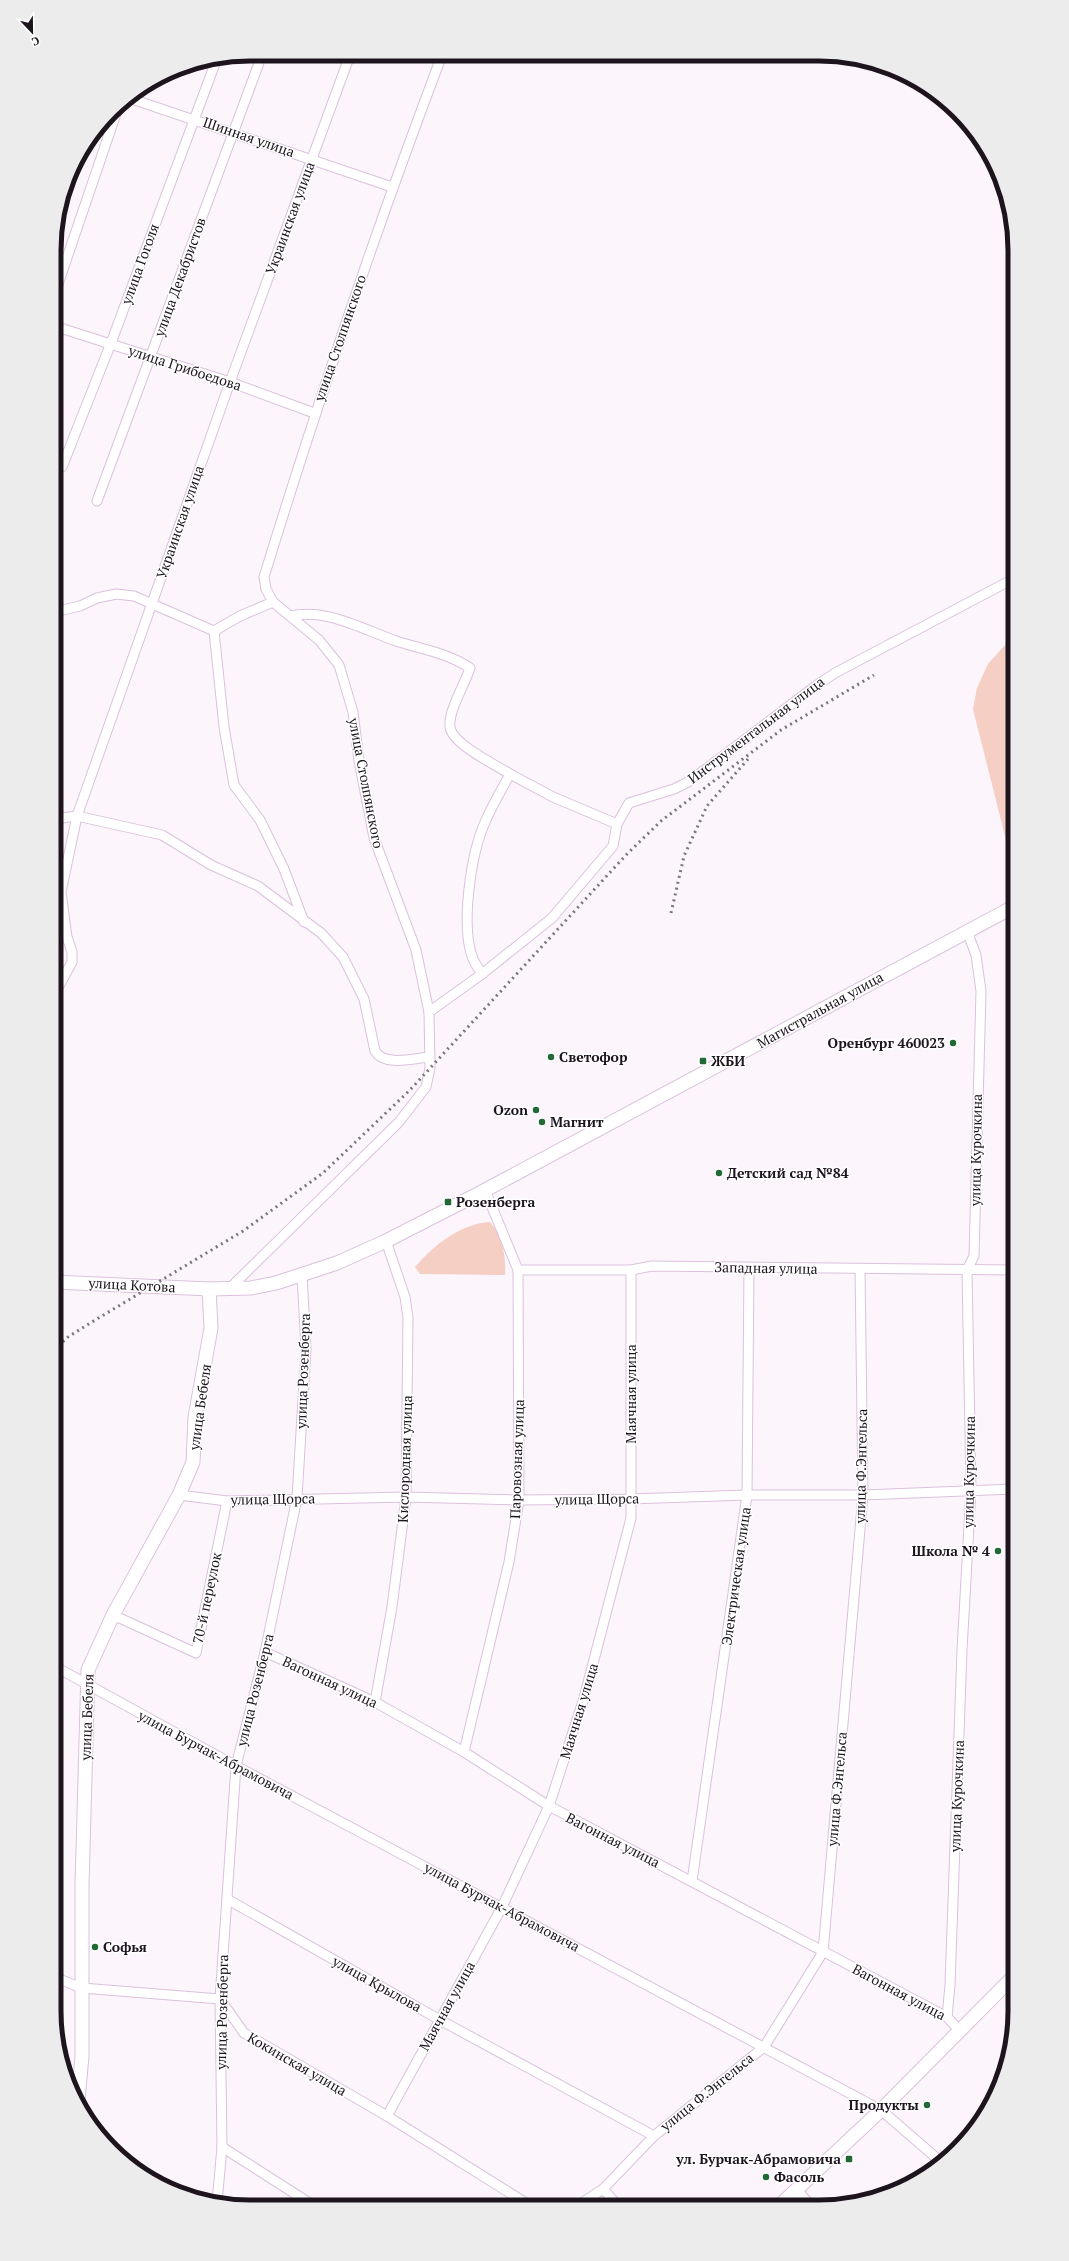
<svg xmlns="http://www.w3.org/2000/svg" width="1069" height="2261" viewBox="0 0 1069 2261" font-family="'PT Serif',serif">
<style>
.green{fill:#f5cec4}
.lines{fill:none;stroke-linecap:round;stroke-linejoin:round}
.street-casing{stroke:#dbc1dd;stroke-width:11}
.secondary-casing{stroke:#dbc1dd;stroke-width:15}
.street{stroke:#fff;stroke-width:9}
.secondary{stroke:#fff;stroke-width:13}
.rail{stroke:#7d757d;stroke-width:3;stroke-dasharray:2 4;stroke-linecap:butt}
.poi-dot{fill:#236935;stroke:#fff;stroke-width:1.5}
.labels{text-anchor:middle;stroke-width:3;stroke-linejoin:round;paint-order:stroke}
.street-label{font-size:14px;fill:#1d141e;stroke:#fff}
.poi-label{font-size:14px;font-weight:bold;fill:#1d141e;stroke:#fff;text-anchor:start}
.rim{fill:none;stroke:#1d141e;stroke-width:5}
</style>
<rect width="100%" height="100%" fill="#fcf6fc"/>
<g class="green">
<path d="M 1015,634 L 1015,876 L 973,709 L 977,688 L 988,664 Z"/>
<path d="M 490,1222 C 503,1237 506,1257 505,1275 L 420,1274 L 415,1267 C 434,1245 460,1224 490,1222 Z"/>
</g>
<g class="lines">
<g class="street-casing">
<g id="street">
<path d="M 129,98 L 392,187"/>
<path d="M 54,296 L 119,105"/>
<path d="M 54,326 L 230,382 L 314,413"/>
<path d="M 62,467 L 111,343 L 216,61"/>
<path d="M 97,501 L 259,63 L 259,57 L 256,54"/>
<path d="M 54,612 L 80,606 L 97,598 L 116,594 L 134,596 L 214,631 L 240,616 L 273,602"/>
<path d="M 290,616 C 327,608 362,629 396,641 C 421,649 448,653 470,668 C 465,684 448,711 450,727 C 452,744 496,765 510,774"/>
<path d="M 214,631 L 224,727 L 234,785 L 260,820 L 284,869 L 304,922"/>
<path d="M 54,819 L 77,816 L 162,835 L 211,865 L 258,886 L 321,933 L 343,957 L 364,999 L 375,1051 C 384,1067 415,1058 430,1057"/>
<path d="M 482,974 C 479,969 475,964 473,959 C 460,926 471,852 486,820 C 493,804 502,789 510,774 L 553,797 L 617,824"/>
<path d="M 54,995 L 72,962 L 72,952 L 67,937 L 61,892 L 77,816 L 230,382 L 350,55"/>
<path d="M 429,1012 L 482,974 L 552,918 L 613,846 L 617,824 L 629,803 L 674,789 L 690,781 L 817,685 L 835,673 L 1015,578"/>
<path d="M 518,1270 L 631,1270 L 652,1266 L 1015,1270"/>
<path d="M 230,1288 L 399,1122 L 426,1087 L 430,1068 L 429,1012 L 416,950 L 374,838 L 359,761 L 353,712 L 339,665 L 319,640 L 273,602 L 266,589 L 264,577 C 318,401 377,227 442,55"/>
<path d="M 179,1495 L 227,1501 L 406,1497 L 519,1500 L 630,1499 L 747,1495 L 863,1495 L 1015,1489"/>
<path d="M 113,1615 L 196,1653 L 227,1501"/>
<path d="M 265,1652 L 375,1702 L 464,1752 L 549,1806 L 947,2017 L 959,2030"/>
<path d="M 54,1666 L 236,1766 L 881,2110 L 941,2162"/>
<path d="M 375,1702 L 392,1607 L 406,1497 L 408,1318 L 405,1297 L 386,1241"/>
<path d="M 464,1752 L 509,1562 L 519,1500 L 518,1270 L 485,1190"/>
<path d="M 692,1881 L 747,1495 L 749,1268"/>
<path d="M 227,1899 L 440,2020 L 654,2136"/>
<path d="M 54,1977 L 82,1988 L 220,1999 L 244,2033 L 387,2116 L 529,2205"/>
<path d="M 947,2017 L 950,1985 L 962,1650 L 971,1490 L 967,1270 L 974,1256 L 981,991 L 976,955 L 967,931"/>
<path d="M 387,2116 L 502,1907 L 549,1806 L 584,1698 L 631,1518 L 631,1270"/>
<path d="M 222,2147 L 311,2204"/>
<path d="M 603,2189 L 618,2206"/>
<path d="M 796,2189 L 812,2207"/>
<path d="M 217,2203 L 222,2147 L 220,1999 L 236,1766 L 265,1652 L 297,1498 L 306,1349 L 302,1275"/>
<path d="M 577,2206 L 603,2189 L 654,2136 L 764,2047 L 823,1952 L 863,1495 L 860,1269"/>
</g>
</g>
<g class="secondary-casing">
<g id="secondary">
<path d="M 54,1282 L 209,1289 L 251,1288 L 276,1283 L 337,1263 L 386,1241 L 478,1194 L 1015,906"/>
<path d="M 78,2100 L 82,2056 L 82,1885 L 88,1670 L 113,1615 L 179,1495 L 193,1462 L 195,1417 L 211,1328 L 209,1289"/>
<path d="M 778,2207 L 881,2110 L 1015,1975"/>
</g>
</g>
<use href="#street" class="street"/>
<use href="#secondary" class="secondary"/>
<g class="rail">
<path d="M 671,913 L 684,856 L 707,806 L 748,759"/>
<path d="M 54,1350 L 68,1337 L 87,1325 L 243,1231 L 323,1173 L 410,1090 L 626,855 L 661,821 L 781,730 L 874,675"/>
</g>
</g>
<g class="poi-dot">
<circle cx="953" cy="1043" r="4"/>
<circle cx="551" cy="1057" r="4"/>
<rect x="699" y="1057" width="8" height="8" rx="2"/>
<circle cx="536" cy="1110" r="4"/>
<circle cx="542" cy="1122" r="4"/>
<circle cx="719" cy="1173" r="4"/>
<rect x="444" y="1198" width="8" height="8" rx="2"/>
<circle cx="998" cy="1551" r="4"/>
<circle cx="95" cy="1947" r="4"/>
<circle cx="927" cy="2105" r="4"/>
<rect x="845" y="2155" width="8" height="8" rx="2"/>
<circle cx="766" cy="2177" r="4"/>
</g>
<g class="labels">
<g class="street-label">
<text transform="translate(249 137) rotate(19)" y="5">Шинная улица</text>
<text transform="translate(290 218) rotate(-70)" y="5">Украинская улица</text>
<text transform="translate(140 264) rotate(-70)" y="5">улица Гоголя</text>
<text transform="translate(180 277) rotate(-70)" y="5">улица Декабристов</text>
<text transform="translate(340 338) rotate(-71)" y="5">улица Столпянского</text>
<text transform="translate(185 368) rotate(18)" y="5">улица Грибоедова</text>
<text transform="translate(180 522) rotate(-71)" y="5">Украинская улица</text>
<text transform="translate(756 730) rotate(-37)" y="5">Инструментальная улица</text>
<text transform="translate(366 783) rotate(79)" y="5">улица Столпянского</text>
<text transform="translate(820 1010) rotate(-29)" y="5">Магистральная улица</text>
<text transform="translate(976 1150) rotate(-89)" y="5">улица Курочкина</text>
<text transform="translate(766 1268) rotate(1)" y="5">Западная улица</text>
<text transform="translate(132 1285) rotate(3)" y="5">улица Котова</text>
<text transform="translate(303 1371) rotate(-88)" y="5">улица Розенберга</text>
<text transform="translate(631 1394) rotate(-90)" y="5">Маячная улица</text>
<text transform="translate(200 1407) rotate(-82)" y="5">улица Бебеля</text>
<text transform="translate(405 1459) rotate(-88)" y="5">Кислородная улица</text>
<text transform="translate(517 1459) rotate(-88)" y="5">Паровозная улица</text>
<text transform="translate(861 1466) rotate(-89)" y="5">улица Ф.Энгельса</text>
<text transform="translate(969 1472) rotate(-89)" y="5">улица Курочкина</text>
<text transform="translate(273 1499) rotate(-1)" y="5">улица Щорса</text>
<text transform="translate(597 1499) rotate(-1)" y="5">улица Щорса</text>
<text transform="translate(736 1576) rotate(-82)" y="5">Электрическая улица</text>
<text transform="translate(207 1598) rotate(-78)" y="5">70-й переулок</text>
<text transform="translate(330 1682) rotate(25)" y="5">Вагонная улица</text>
<text transform="translate(255 1690) rotate(-76)" y="5">улица Розенберга</text>
<text transform="translate(579 1711) rotate(-73)" y="5">Маячная улица</text>
<text transform="translate(87 1717) rotate(-88)" y="5">улица Бебеля</text>
<text transform="translate(216 1755) rotate(28)" y="5">улица Бурчак-Абрамовича</text>
<text transform="translate(837 1789) rotate(-85)" y="5">улица Ф.Энгельса</text>
<text transform="translate(957 1796) rotate(-88)" y="5">улица Курочкина</text>
<text transform="translate(613 1840) rotate(27)" y="5">Вагонная улица</text>
<text transform="translate(502 1907) rotate(28)" y="5">улица Бурчак-Абрамовича</text>
<text transform="translate(377 1984) rotate(29)" y="5">улица Крылова</text>
<text transform="translate(899 1992) rotate(28)" y="5">Вагонная улица</text>
<text transform="translate(447 2006) rotate(-61)" y="5">Маячная улица</text>
<text transform="translate(222 2012) rotate(-89)" y="5">улица Розенберга</text>
<text transform="translate(297 2064) rotate(30)" y="5">Кокинская улица</text>
<text transform="translate(707 2092) rotate(-39)" y="5">улица Ф.Энгельса</text>
</g>
<g class="poi-label">
<text x="945" y="1048" text-anchor="end">Оренбург 460023</text>
<text x="559" y="1062">Светофор</text>
<text x="711" y="1066">ЖБИ</text>
<text x="528" y="1115" text-anchor="end">Ozon</text>
<text x="550" y="1127">Магнит</text>
<text x="727" y="1178">Детский сад №84</text>
<text x="456" y="1207">Розенберга</text>
<text x="990" y="1556" text-anchor="end">Школа № 4</text>
<text x="103" y="1952">Софья</text>
<text x="919" y="2110" text-anchor="end">Продукты</text>
<text x="841" y="2164" text-anchor="end">ул. Бурчак-Абрамовича</text>
<text x="774" y="2182">Фасоль</text>
</g>
</g>
<path d="M0 0H1069V2261H0ZM250 61H819A189 189 0 0 1 1008 250V2011A189 189 0 0 1 819 2200H250A189 189 0 0 1 61 2011V250A189 189 0 0 1 250 61Z" fill="#edeced" fill-rule="evenodd"/>
<path class="rim" d="M250 61H819A189 189 0 0 1 1008 250V2011A189 189 0 0 1 819 2200H250A189 189 0 0 1 61 2011V250A189 189 0 0 1 250 61Z"/>
<g transform="translate(32 32) rotate(158)" stroke="#ffffff" stroke-width="3" paint-order="stroke">
<path d="M0-3L7 15L0 10L-7 15Z" fill="#1d141e"/>
<text y="-6" font-size="11" font-weight="bold" text-anchor="middle" fill="#1d141e">С</text>
</g>
</svg>
